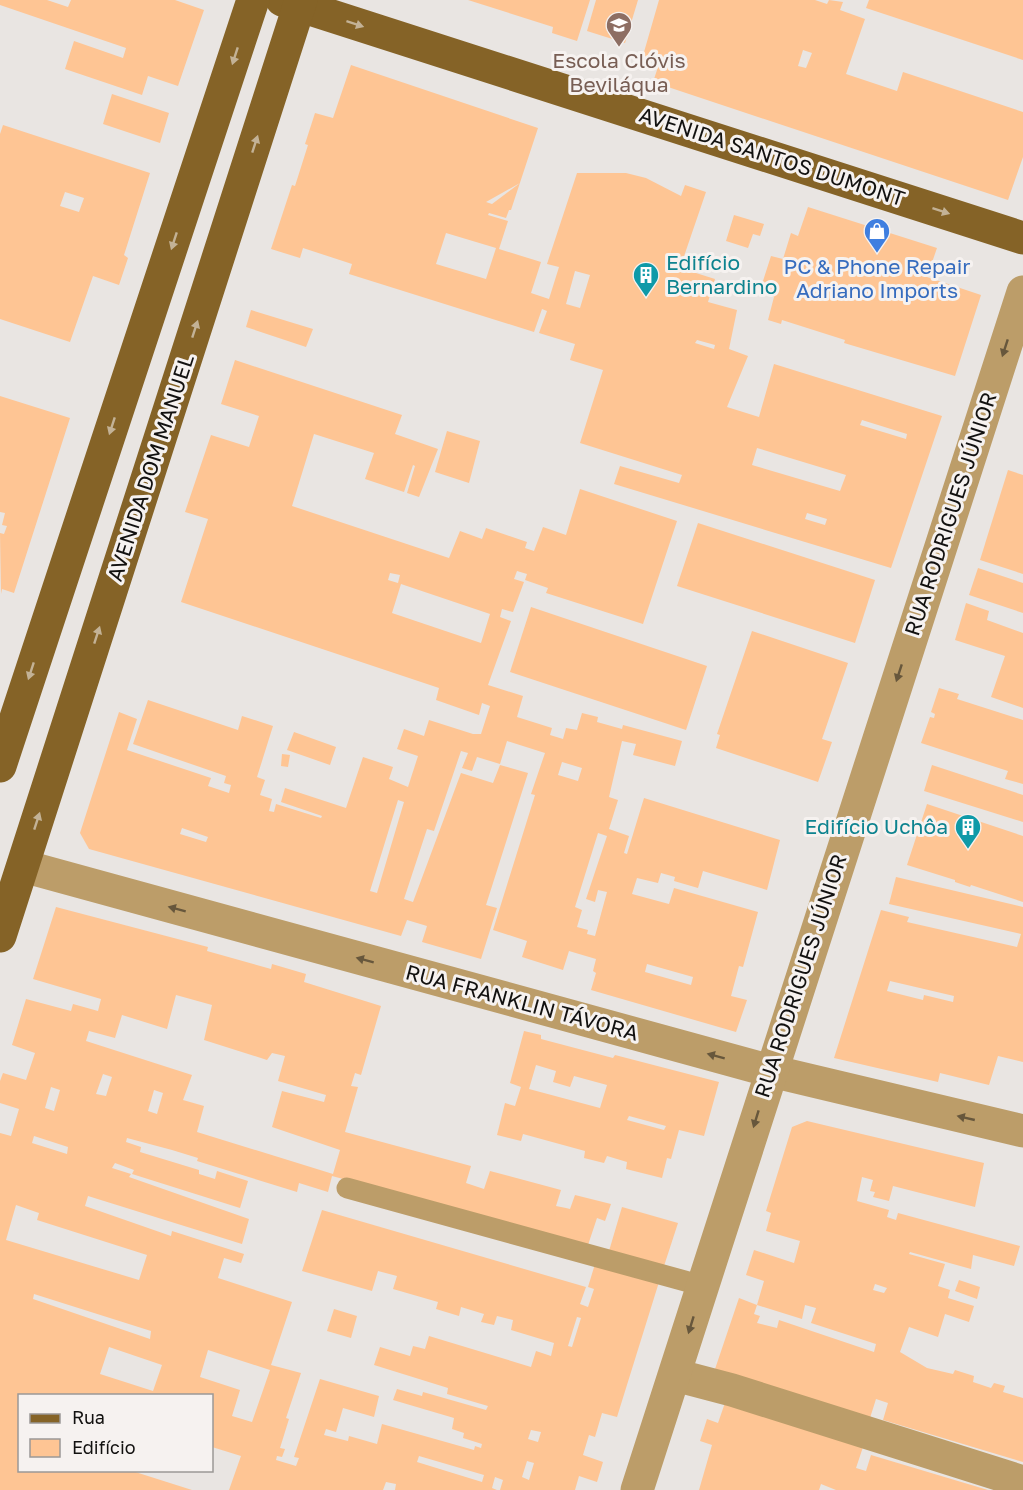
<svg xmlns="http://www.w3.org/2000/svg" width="1023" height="1490" viewBox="0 0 1023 1490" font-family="'Golos Text',sans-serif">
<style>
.building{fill:#fec594;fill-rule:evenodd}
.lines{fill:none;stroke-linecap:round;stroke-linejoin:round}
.service{stroke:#bc9d69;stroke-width:21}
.minor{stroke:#bc9d69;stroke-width:33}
.primary{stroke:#856327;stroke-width:33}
.oneway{fill:#c3b296}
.oneway2{fill:#67573c}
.labels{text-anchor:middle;stroke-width:6;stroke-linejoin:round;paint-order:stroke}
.education-label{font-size:21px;fill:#785e54;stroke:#f6f2f0}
.street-label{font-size:21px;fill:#121110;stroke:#f6f2f0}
.culture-label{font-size:21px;fill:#0d838f;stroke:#f6f2f0;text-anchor:start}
.shop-label{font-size:21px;fill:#366cbe;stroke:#f6f2f0}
</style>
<rect width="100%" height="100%" fill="#e9e5e2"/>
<g class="building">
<path d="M 0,0 L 47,0 L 68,7 L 71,0 L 175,0 L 204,10 L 178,86 L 148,76 L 142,95 L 65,69 L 74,41 L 123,58 L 126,48 L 0,5 Z"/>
<path d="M 468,0 L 590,0 L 577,41 L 552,33 L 553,27 Z"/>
<path d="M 596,0 L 638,0 L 625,43 L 587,31 Z"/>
<path d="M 659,0 L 815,0 L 827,4 L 829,0 L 843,2 L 840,10 L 865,19 L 846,74 L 897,91 L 903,72 L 1023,112 L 1023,157 L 1008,200 L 653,82 L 659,64 L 642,59 ZM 803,50 L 812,53 L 806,68 L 798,66 Z"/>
<path d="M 869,0 L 1023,0 L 1023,60 L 866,8 Z"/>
<path d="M 351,65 L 538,128 L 511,210 L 509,210 L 506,218 L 489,213 L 488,215 L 508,221 L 499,249 L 541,262 L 531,293 L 549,299 L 559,267 L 547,264 L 577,173 L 626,173 L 646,178 L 681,196 L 685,185 L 706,192 L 680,268 L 715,279 L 708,302 L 737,310 L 729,349 L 748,356 L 727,407 L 759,417 L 774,364 L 942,416 L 891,568 L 614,484 L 620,466 L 679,483 L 682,475 L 580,443 L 603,370 L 570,360 L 575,344 L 539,333 L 547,311 L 542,309 L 534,332 L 349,274 L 352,264 L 303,248 L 300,258 L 271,249 L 292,185 L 295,186 L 308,145 L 305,144 L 315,113 L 333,118 ZM 520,183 L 492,204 L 486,202 ZM 446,233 L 496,248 L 486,279 L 436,264 ZM 575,271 L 590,275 L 580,308 L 566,304 ZM 697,340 L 715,345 L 714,349 L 695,343 ZM 862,420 L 907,434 L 906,439 L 860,425 ZM 757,448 L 846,475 L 840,491 L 752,465 ZM 807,513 L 827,519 L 825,525 L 805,519 Z"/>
<path d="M 112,94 L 169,113 L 160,143 L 103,124 Z"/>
<path d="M 3,125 L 150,173 L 124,255 L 128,258 L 119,285 L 93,276 L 70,342 L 0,319 L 0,134 ZM 65,192 L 84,198 L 79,212 L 60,206 Z"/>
<path d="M 808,207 L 937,248 L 927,277 L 981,295 L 955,376 L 844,343 L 845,340 L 782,320 L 781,324 L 768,320 L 774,297 L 768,295 L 769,290 L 761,287 L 771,256 L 783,259 L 791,233 L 798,236 Z"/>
<path d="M 734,215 L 764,224 L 760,236 L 753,234 L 748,248 L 726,241 Z"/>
<path d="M 251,310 L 313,329 L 306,347 L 246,327 Z"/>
<path d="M 235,360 L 402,415 L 395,434 L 438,449 L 419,497 L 407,493 L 415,466 L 413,465 L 404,492 L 365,479 L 374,453 L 314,434 L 292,506 L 449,558 L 460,531 L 482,539 L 486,528 L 527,542 L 525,548 L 534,551 L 543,527 L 566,535 L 580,489 L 677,521 L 643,624 L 546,593 L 548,588 L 525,580 L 527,574 L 517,571 L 514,579 L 524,582 L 513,612 L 502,609 L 500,617 L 511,621 L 488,685 L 523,696 L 517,717 L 552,728 L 550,735 L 563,739 L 566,728 L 577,730 L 582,713 L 598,717 L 597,722 L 622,729 L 623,725 L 682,741 L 675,766 L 633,755 L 636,744 L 622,741 L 609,797 L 618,800 L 609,829 L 629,836 L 624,853 L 627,854 L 644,798 L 780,840 L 767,890 L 703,871 L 698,888 L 674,881 L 675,877 L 661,873 L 658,883 L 637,878 L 632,894 L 669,904 L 674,888 L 758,912 L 743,967 L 739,966 L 731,996 L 747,1000 L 736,1032 L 591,990 L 596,973 L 593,971 L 596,959 L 569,951 L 563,970 L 522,957 L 527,941 L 493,930 L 535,795 L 531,794 L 545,753 L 507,741 L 500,764 L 477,757 L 472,771 L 462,768 L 468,753 L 461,751 L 434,831 L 427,829 L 404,899 L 413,902 L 461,773 L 493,783 L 500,765 L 528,773 L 486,905 L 497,908 L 481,959 L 422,942 L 427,926 L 407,920 L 401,936 L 89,849 L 80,833 L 119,712 L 137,719 L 127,750 L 211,778 L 208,786 L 229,793 L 231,785 L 224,783 L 226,776 L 133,744 L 148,700 L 238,730 L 242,716 L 273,726 L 257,777 L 265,780 L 260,795 L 272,799 L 269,811 L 274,812 L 276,804 L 321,818 L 322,816 L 281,802 L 285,788 L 346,808 L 363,757 L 393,767 L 389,779 L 408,787 L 418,756 L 397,749 L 404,729 L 424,736 L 429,720 L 473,734 L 481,734 L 490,706 L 482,703 L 479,715 L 436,700 L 439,688 L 181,602 L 208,519 L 185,512 L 211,435 L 249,447 L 259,416 L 221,404 ZM 390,573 L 400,575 L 398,583 L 388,580 ZM 401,584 L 490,614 L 481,643 L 392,613 ZM 562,762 L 582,768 L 578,781 L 558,775 ZM 398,800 L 404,802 L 377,893 L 370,891 ZM 182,828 L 208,837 L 206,842 L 180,834 ZM 598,833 L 607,836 L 586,899 L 595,902 L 598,890 L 607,892 L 595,936 L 587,934 L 588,930 L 577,927 L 582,910 L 575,907 ZM 647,964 L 693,977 L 691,985 L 645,972 Z"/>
<path d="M 0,396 L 70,418 L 14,593 L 2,589 L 1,594 L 0,533 L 4,534 L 7,526 L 2,525 L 5,513 L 0,512 Z"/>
<path d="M 447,431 L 480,441 L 469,483 L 435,472 Z"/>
<path d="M 1008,470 L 1023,475 L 1023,574 L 980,560 Z"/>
<path d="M 698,523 L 875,580 L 855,643 L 677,586 Z"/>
<path d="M 978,568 L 1023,583 L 1023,613 L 969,595 Z"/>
<path d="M 966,603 L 989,611 L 987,620 L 1023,633 L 1023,708 L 991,697 L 1005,656 L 955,640 Z"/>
<path d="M 531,607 L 707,666 L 686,730 L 510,672 Z"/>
<path d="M 752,631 L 848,663 L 822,739 L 832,742 L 818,782 L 716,748 L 720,735 L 717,734 Z"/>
<path d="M 939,688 L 959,694 L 957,699 L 1023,720 L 1023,784 L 1005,779 L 1008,771 L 921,743 L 930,717 L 934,718 L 935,714 L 931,712 Z"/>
<path d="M 294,732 L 336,747 L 330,765 L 287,750 Z"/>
<path d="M 282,754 L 290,755 L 288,767 L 281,766 Z"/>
<path d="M 932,765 L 1023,795 L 1023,822 L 924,791 Z"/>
<path d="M 927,804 L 1023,836 L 1023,902 L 971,885 L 970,887 L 955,882 L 955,880 L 907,865 Z"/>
<path d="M 896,877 L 1023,907 L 1023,1062 L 998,1056 L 989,1085 L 940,1073 L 938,1082 L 834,1058 L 881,910 L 909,917 L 907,922 L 1017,947 L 1021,934 L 889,904 ZM 890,981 L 954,996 L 953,1002 L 924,995 L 923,1000 L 887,991 Z"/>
<path d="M 56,907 L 208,947 L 207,951 L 271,969 L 272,964 L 306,974 L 304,982 L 381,1006 L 361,1075 L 355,1073 L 351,1086 L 358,1087 L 345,1132 L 471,1166 L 466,1183 L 484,1189 L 490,1171 L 561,1190 L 556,1206 L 566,1208 L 570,1209 L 575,1195 L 611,1204 L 605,1221 L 597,1218 L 588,1245 L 332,1176 L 328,1192 L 299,1183 L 297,1192 L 197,1161 L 198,1158 L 172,1150 L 127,1138 L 126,1142 L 141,1147 L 140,1152 L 199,1170 L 199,1174 L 215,1179 L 217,1171 L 248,1181 L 240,1208 L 132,1174 L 134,1170 L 115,1163 L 112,1168 L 131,1174 L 129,1177 L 249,1219 L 242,1244 L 88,1196 L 85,1206 L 171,1236 L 172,1231 L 244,1254 L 241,1263 L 224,1258 L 218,1278 L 292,1302 L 271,1365 L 301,1373 L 286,1418 L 289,1419 L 280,1448 L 285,1449 L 282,1457 L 277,1456 L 276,1460 L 296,1466 L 299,1458 L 294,1457 L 320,1379 L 379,1396 L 374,1417 L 343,1408 L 336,1432 L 326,1429 L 324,1435 L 348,1441 L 349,1436 L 377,1444 L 382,1424 L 474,1450 L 475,1446 L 481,1448 L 482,1444 L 463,1438 L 464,1433 L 452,1429 L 454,1418 L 393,1400 L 397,1389 L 422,1396 L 423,1392 L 486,1410 L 488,1406 L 447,1394 L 448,1388 L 374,1365 L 380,1347 L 410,1356 L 413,1346 L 425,1349 L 429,1336 L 531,1367 L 536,1351 L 551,1356 L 554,1343 L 511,1330 L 513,1320 L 497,1316 L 494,1325 L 481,1322 L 484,1314 L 461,1307 L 459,1316 L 436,1309 L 438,1302 L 393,1289 L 397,1276 L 378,1271 L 372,1291 L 302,1271 L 322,1210 L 586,1287 L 580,1304 L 588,1307 L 594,1289 L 588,1287 L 595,1264 L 659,1282 L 617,1417 L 602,1413 L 595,1437 L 589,1435 L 583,1455 L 603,1462 L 597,1482 L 579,1476 L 575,1490 L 500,1490 L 503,1480 L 495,1477 L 492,1488 L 497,1490 L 395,1490 L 396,1484 L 386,1482 L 383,1490 L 229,1490 L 241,1456 L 212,1447 L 212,1395 L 20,1395 L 20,1470 L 129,1470 L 192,1490 L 0,1490 L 0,1133 L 11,1136 L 19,1109 L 0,1103 L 0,1081 L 3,1073 L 26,1080 L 35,1053 L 12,1045 L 26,999 L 71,1011 L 73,1004 L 98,1011 L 101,999 L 33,979 ZM 176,995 L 212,1005 L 204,1040 L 267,1060 L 272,1053 L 285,1056 L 278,1081 L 326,1095 L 324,1102 L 282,1091 L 272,1127 L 340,1150 L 333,1174 L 197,1132 L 204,1106 L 183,1100 L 192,1075 L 86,1041 L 89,1031 L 115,1038 L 122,1015 L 167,1029 ZM 103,1074 L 112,1077 L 106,1096 L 96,1094 ZM 51,1087 L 60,1090 L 54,1111 L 45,1108 ZM 154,1090 L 163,1093 L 157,1114 L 148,1111 ZM 34,1136 L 68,1147 L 67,1154 L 32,1143 ZM 16,1205 L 39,1213 L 37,1220 L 147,1255 L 139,1280 L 6,1240 ZM 34,1294 L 151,1331 L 150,1339 L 33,1299 ZM 577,1317 L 581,1318 L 572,1347 L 568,1346 ZM 109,1347 L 162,1365 L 153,1391 L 100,1374 ZM 208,1350 L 270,1370 L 252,1422 L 232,1416 L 240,1390 L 200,1377 ZM 531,1430 L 541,1432 L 538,1442 L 528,1439 ZM 419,1456 L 484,1475 L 482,1482 L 417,1462 ZM 527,1461 L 534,1463 L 529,1480 L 522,1477 Z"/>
<path d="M 524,1031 L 541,1035 L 541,1039 L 613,1058 L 615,1055 L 719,1082 L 704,1136 L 679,1130 L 671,1159 L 667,1158 L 662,1178 L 626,1169 L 627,1162 L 607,1156 L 604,1163 L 584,1158 L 585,1151 L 523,1134 L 521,1141 L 497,1135 L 505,1103 L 515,1106 L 521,1087 L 510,1083 ZM 536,1065 L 556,1071 L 553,1082 L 570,1087 L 574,1076 L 607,1085 L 600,1108 L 529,1089 ZM 629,1116 L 666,1126 L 664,1130 L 627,1120 Z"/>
<path d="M 807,1121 L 984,1163 L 975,1207 L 893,1186 L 889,1201 L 873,1197 L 875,1192 L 870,1191 L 873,1180 L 862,1177 L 857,1201 L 889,1210 L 887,1217 L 896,1220 L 898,1213 L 1020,1246 L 1014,1266 L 973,1255 L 971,1269 L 910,1252 L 909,1254 L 945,1264 L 938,1286 L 950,1290 L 948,1298 L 974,1306 L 969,1322 L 945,1314 L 938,1337 L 909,1327 L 900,1352 L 927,1368 L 953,1374 L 955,1370 L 974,1376 L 973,1382 L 991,1388 L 994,1383 L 1005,1386 L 1003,1392 L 1023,1398 L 1023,1462 L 883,1420 L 888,1403 L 876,1399 L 870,1418 L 714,1372 L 739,1298 L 757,1305 L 754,1314 L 760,1316 L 757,1323 L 777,1328 L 779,1320 L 874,1352 L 876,1344 L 811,1323 L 816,1308 L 805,1305 L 802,1319 L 757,1305 L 764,1281 L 746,1275 L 754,1250 L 794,1263 L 800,1241 L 766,1231 L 771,1213 L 766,1211 L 792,1127 ZM 875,1284 L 887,1288 L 884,1293 L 873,1290 Z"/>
<path d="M 622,1207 L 678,1223 L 664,1266 L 609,1251 Z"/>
<path d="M 959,1280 L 980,1287 L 977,1299 L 955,1291 Z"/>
<path d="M 334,1309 L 357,1316 L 351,1338 L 327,1331 Z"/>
<path d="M 727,1397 L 863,1447 L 856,1468 L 866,1471 L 871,1455 L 988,1490 L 836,1490 L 821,1484 L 819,1490 L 699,1490 L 712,1445 L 700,1441 L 707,1419 L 718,1423 Z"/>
</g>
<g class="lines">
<path class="service" d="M 347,1188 L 703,1286"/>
<g class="minor">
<path d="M 23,866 L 771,1071 L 1023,1131"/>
<path d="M 675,1375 L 732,1390 L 1023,1482"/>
<path d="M 637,1490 L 1023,292"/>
</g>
<g class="primary">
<path d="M 282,0 L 1023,238"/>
<path d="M 0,766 L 253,0"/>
<path d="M 0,936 L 301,0"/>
</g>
</g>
<defs><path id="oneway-solid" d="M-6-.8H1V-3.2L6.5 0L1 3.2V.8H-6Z" transform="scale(1.5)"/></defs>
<g class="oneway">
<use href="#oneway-solid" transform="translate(355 24) rotate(18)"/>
<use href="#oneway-solid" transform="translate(235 56) rotate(108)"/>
<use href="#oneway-solid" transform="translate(255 144) rotate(-72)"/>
<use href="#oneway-solid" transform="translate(941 211) rotate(18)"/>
<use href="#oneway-solid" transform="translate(174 241) rotate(108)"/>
<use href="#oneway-solid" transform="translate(195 329) rotate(-72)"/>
<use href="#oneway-solid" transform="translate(112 426) rotate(108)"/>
<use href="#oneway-solid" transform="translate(97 635) rotate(-72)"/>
<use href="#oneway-solid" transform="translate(31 671) rotate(108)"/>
<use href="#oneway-solid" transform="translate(37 821) rotate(-72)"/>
</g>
<g class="oneway2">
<use href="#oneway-solid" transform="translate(1005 348) rotate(108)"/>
<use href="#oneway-solid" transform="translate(899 673) rotate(108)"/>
<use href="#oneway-solid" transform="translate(177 909) rotate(-165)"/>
<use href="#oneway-solid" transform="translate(365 960) rotate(-165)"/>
<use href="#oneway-solid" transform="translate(716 1056) rotate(-165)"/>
<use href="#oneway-solid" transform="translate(966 1118) rotate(-167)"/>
<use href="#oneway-solid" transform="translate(756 1119) rotate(107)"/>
<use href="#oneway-solid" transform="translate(691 1325) rotate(107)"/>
</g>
<defs>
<g id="school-pin" transform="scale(1.35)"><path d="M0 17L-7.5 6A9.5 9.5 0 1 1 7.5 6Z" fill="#8d6e63" stroke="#f6f2f0"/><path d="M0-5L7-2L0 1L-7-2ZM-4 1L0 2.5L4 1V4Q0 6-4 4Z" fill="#fff"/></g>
<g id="shop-pin" transform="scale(1.35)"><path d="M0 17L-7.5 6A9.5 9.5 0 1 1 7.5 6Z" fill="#3f7fe0" stroke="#f6f2f0"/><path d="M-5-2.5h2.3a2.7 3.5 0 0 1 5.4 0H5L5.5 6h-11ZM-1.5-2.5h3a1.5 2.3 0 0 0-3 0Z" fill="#fff"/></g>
<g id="building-pin" transform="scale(1.35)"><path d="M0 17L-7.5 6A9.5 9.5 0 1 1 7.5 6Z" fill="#0f9aa8" stroke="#f6f2f0"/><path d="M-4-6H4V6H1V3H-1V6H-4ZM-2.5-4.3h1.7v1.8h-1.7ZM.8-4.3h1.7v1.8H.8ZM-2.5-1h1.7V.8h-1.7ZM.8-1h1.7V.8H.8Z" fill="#fff"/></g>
</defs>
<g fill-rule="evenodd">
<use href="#school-pin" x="619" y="25"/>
<use href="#shop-pin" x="877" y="231"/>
<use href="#building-pin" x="646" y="275"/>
<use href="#building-pin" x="968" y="827"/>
</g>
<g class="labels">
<g class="education-label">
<text x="619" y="68">Escola Clóvis<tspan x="619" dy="24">Beviláqua</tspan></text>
</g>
<g class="street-label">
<text transform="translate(772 157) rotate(18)" y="7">AVENIDA SANTOS DUMONT</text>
<text transform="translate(151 468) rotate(-72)" y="7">AVENIDA DOM MANUEL</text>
<text transform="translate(951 514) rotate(-72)" y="7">RUA RODRIGUES JÚNIOR</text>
<text transform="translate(801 976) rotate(-72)" y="7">RUA RODRIGUES JÚNIOR</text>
<text transform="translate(522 1003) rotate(15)" y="7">RUA FRANKLIN TÁVORA</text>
</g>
<g class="culture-label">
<text x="666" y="270">Edifício<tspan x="666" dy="24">Bernardino</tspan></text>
<text x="948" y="834" text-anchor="end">Edifício Uchôa</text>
</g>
<g class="shop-label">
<text x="877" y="274">PC &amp; Phone Repair<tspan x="877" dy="24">Adriano Imports</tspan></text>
</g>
</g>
<rect x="18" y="1394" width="195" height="78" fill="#f6f2f0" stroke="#9b9896" stroke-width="1.5"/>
<rect x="30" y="1414" width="30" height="9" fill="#856327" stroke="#9b9896" stroke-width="1.5"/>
<text x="72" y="1424" font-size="18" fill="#121110">Rua</text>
<rect x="30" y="1439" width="30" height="18" fill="#fec594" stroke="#9b9896" stroke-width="1.5"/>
<text x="72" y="1454" font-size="18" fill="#121110">Edifício</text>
</svg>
